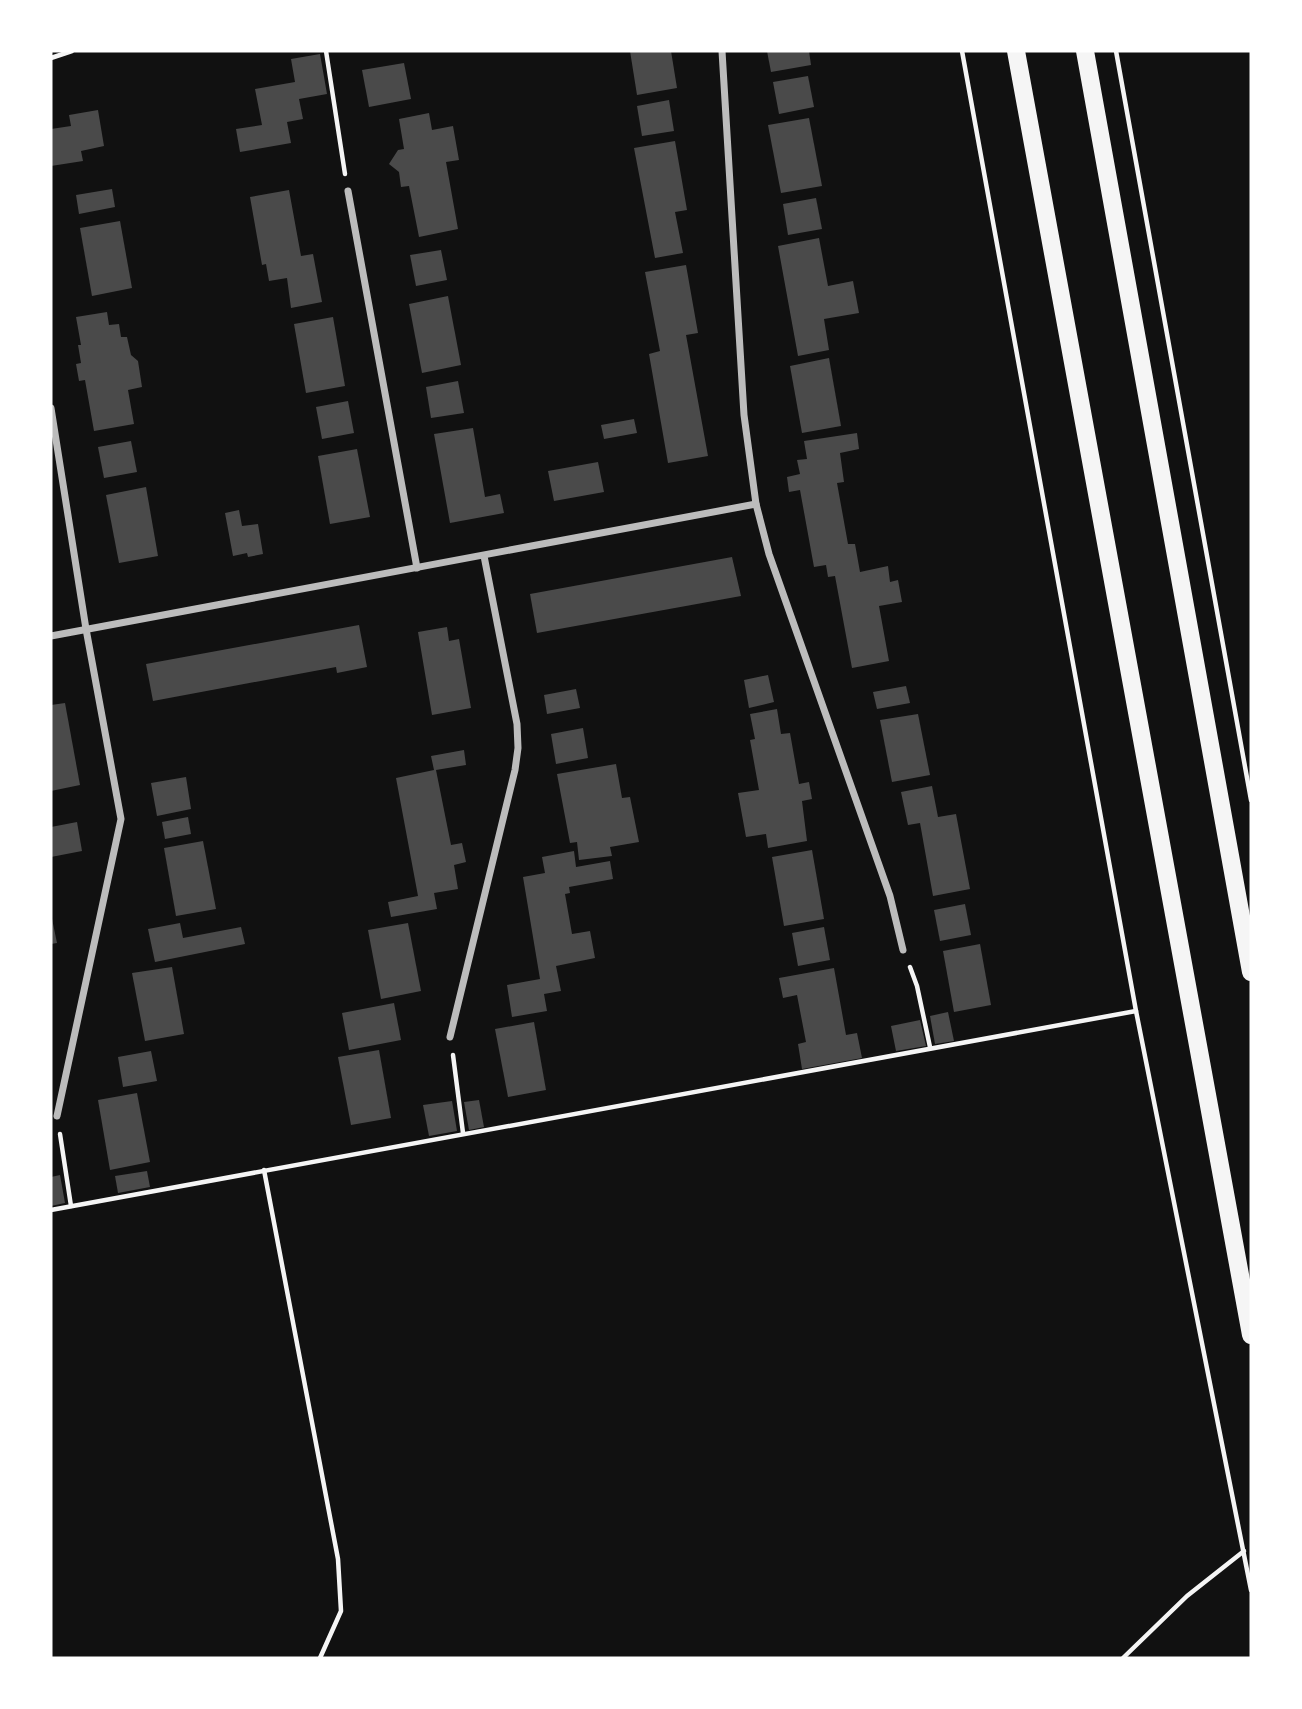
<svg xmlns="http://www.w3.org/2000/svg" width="1302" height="1709" viewBox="0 0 1302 1709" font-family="'PT Sans',sans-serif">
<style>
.building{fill:#4a4a4a}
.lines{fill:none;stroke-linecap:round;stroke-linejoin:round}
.path{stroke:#f5f5f5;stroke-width:4.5}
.minor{stroke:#bcbcbc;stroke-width:7}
.primary{stroke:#f5f5f5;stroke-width:18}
</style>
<rect width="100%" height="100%" fill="#111"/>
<g class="building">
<path d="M 630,51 L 671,51 L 677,88 L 637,95 Z"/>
<path d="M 767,51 L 809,51 L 811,65 L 771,72 Z"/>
<path d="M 320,54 L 327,94 L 299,99 L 303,119 L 287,122 L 291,143 L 240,152 L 236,129 L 262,125 L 255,89 L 295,82 L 291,59 Z"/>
<path d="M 404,63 L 411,99 L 369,107 L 362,70 Z"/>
<path d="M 808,76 L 814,107 L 779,114 L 773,82 Z"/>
<path d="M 669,100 L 674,131 L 642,136 L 637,106 Z"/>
<path d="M 98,110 L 104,146 L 81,151 L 83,161 L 51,166 L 51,129 L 71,126 L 69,115 Z"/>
<path d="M 429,113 L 432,130 L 453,126 L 459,160 L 446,162 L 458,229 L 419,237 L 409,186 L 401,187 L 399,172 L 389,164 L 398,150 L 404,149 L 399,119 Z"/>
<path d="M 809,118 L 822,186 L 781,193 L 768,125 Z"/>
<path d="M 675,141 L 687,210 L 675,212 L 683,253 L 655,258 L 634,148 Z"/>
<path d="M 112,189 L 115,207 L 79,214 L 76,195 Z"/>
<path d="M 289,190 L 301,256 L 313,254 L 322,302 L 291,308 L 287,278 L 269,281 L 266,264 L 262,265 L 250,197 Z"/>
<path d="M 816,198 L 822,229 L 788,235 L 783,204 Z"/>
<path d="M 120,221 L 132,288 L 92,296 L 80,228 Z"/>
<path d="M 819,238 L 828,286 L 853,281 L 859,313 L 824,319 L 829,350 L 798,356 L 778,246 Z"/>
<path d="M 441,250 L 447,280 L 416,286 L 410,255 Z"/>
<path d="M 686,265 L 698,333 L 686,335 L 708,456 L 668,463 L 649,354 L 660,351 L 645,272 Z"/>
<path d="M 448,296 L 461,365 L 422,373 L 409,304 Z"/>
<path d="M 107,312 L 109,325 L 119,324 L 121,337 L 127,337 L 131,355 L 138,361 L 142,387 L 128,390 L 134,424 L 94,431 L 85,380 L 79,381 L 76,364 L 81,363 L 78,345 L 81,345 L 76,317 Z"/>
<path d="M 333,317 L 345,386 L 306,393 L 294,324 Z"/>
<path d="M 829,358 L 841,426 L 802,433 L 790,366 Z"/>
<path d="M 458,381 L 464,413 L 431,418 L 426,387 Z"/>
<path d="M 348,401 L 354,433 L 322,439 L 316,407 Z"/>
<path d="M 634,419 L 637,433 L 604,439 L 601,425 Z"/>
<path d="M 473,428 L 485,497 L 500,494 L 504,513 L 450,523 L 434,434 Z"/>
<path d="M 857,433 L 859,449 L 840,453 L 844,482 L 837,483 L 848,544 L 855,544 L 860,572 L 888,566 L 890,582 L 898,580 L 902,602 L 879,606 L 889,661 L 852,668 L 835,576 L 828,577 L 826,565 L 814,567 L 800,490 L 789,492 L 787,477 L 800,474 L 797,460 L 807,459 L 804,441 Z"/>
<path d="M 131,441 L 137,472 L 104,478 L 98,447 Z"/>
<path d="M 357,449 L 370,517 L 330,524 L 318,456 Z"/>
<path d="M 598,462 L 604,492 L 554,501 L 548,471 Z"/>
<path d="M 146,487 L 158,556 L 119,563 L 106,495 Z"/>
<path d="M 239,510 L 242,526 L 258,524 L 263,554 L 248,557 L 247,553 L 233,556 L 225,513 Z"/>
<path d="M 732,557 L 741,596 L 537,633 L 530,594 Z"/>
<path d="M 359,625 L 367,667 L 337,673 L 336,667 L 153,701 L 146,664 Z"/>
<path d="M 447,627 L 449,641 L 459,639 L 471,708 L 432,715 L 418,632 Z"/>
<path d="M 768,675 L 774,702 L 749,708 L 744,680 Z"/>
<path d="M 906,686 L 910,703 L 877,709 L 873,692 Z"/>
<path d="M 576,689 L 580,708 L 547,714 L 544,695 Z"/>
<path d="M 65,703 L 80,785 L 51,791 L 51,705 Z"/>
<path d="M 777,709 L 781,734 L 790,733 L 799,784 L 809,782 L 812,799 L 802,801 L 807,841 L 768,848 L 766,834 L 746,837 L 738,793 L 759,790 L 750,740 L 755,739 L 750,714 Z"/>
<path d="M 918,714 L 930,775 L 892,782 L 880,720 Z"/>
<path d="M 583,728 L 588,758 L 556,764 L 551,734 Z"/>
<path d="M 464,750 L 466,765 L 436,770 L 451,845 L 462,843 L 466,862 L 454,865 L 458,889 L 434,893 L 437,909 L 391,917 L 388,902 L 418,896 L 396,778 L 434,770 L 431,756 Z"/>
<path d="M 616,764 L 622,798 L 630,797 L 639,842 L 610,847 L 612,856 L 579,860 L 577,842 L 570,843 L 557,774 Z"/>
<path d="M 186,777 L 191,809 L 157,816 L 151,783 Z"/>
<path d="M 932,786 L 938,817 L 956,814 L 970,889 L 933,896 L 920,823 L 908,825 L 901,792 Z"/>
<path d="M 188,817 L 191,834 L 165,839 L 162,822 Z"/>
<path d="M 77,822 L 82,851 L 51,857 L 51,827 Z"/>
<path d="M 203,841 L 216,909 L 176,916 L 164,848 Z"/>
<path d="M 812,850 L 824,919 L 784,926 L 772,857 Z"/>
<path d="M 574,851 L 576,867 L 610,861 L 613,879 L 569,887 L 570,893 L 565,894 L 572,934 L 590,931 L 595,958 L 556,966 L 561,991 L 544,994 L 547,1011 L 512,1017 L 507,985 L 540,979 L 523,877 L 545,873 L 542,857 Z"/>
<path d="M 965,904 L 971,935 L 940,941 L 934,910 Z"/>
<path d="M 51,914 L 57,943 L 51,944 Z"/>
<path d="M 180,923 L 183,938 L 241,927 L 245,944 L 155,962 L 148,929 Z"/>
<path d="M 408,923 L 421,991 L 381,999 L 368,930 Z"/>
<path d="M 824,927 L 830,960 L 798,966 L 792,933 Z"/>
<path d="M 980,944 L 991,1005 L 954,1012 L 943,951 Z"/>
<path d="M 172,967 L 184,1034 L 145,1041 L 132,973 Z"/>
<path d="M 834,968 L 846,1035 L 857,1033 L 862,1058 L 802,1069 L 798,1044 L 806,1042 L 797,995 L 783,998 L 779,978 Z"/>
<path d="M 394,1003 L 401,1040 L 349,1050 L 342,1013 Z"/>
<path d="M 948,1012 L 954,1041 L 935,1044 L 930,1016 Z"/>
<path d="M 920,1020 L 926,1046 L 896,1051 L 891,1026 Z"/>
<path d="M 534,1022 L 546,1090 L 508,1097 L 495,1029 Z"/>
<path d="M 379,1050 L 391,1118 L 351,1125 L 338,1057 Z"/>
<path d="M 151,1051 L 157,1081 L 123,1087 L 118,1057 Z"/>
<path d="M 137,1093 L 150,1162 L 110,1170 L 98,1100 Z"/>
<path d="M 479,1100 L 484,1127 L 469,1130 L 464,1102 Z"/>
<path d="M 452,1101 L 457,1131 L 429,1136 L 423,1105 Z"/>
<path d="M 147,1171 L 150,1187 L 118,1193 L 115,1176 Z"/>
<path d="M 60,1175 L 65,1203 L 51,1206 L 51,1177 Z"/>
</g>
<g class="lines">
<g class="path">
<path d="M 326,51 L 345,174"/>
<path d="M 962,51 L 1136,1011 L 1251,1590"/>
<path d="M 1116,51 L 1251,800"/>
<path d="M 51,58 L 72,51"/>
<path d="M 910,967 L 917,986 L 930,1047"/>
<path d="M 453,1055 L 463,1133"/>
<path d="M 60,1134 L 71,1206"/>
<path d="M 264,1170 L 338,1559 L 341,1611 L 320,1658"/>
<path d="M 51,1210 L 1136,1011"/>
<path d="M 1123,1658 L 1187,1596 L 1244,1551"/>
</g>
<g class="minor">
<path d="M 722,51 L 744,415 L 756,504 L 769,554 L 890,896 L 903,950"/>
<path d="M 348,191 L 417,568"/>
<path d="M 51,408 L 86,629 L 121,819 L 57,1116"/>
<path d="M 51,636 L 756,504"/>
<path d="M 450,1037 L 515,770 L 518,748 L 517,724 L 484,556"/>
</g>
<g class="primary">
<path d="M 1016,51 L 1251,1335"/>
<path d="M 1085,51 L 1251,972"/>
</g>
</g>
<rect width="1302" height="1709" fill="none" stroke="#ffffff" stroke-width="105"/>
</svg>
